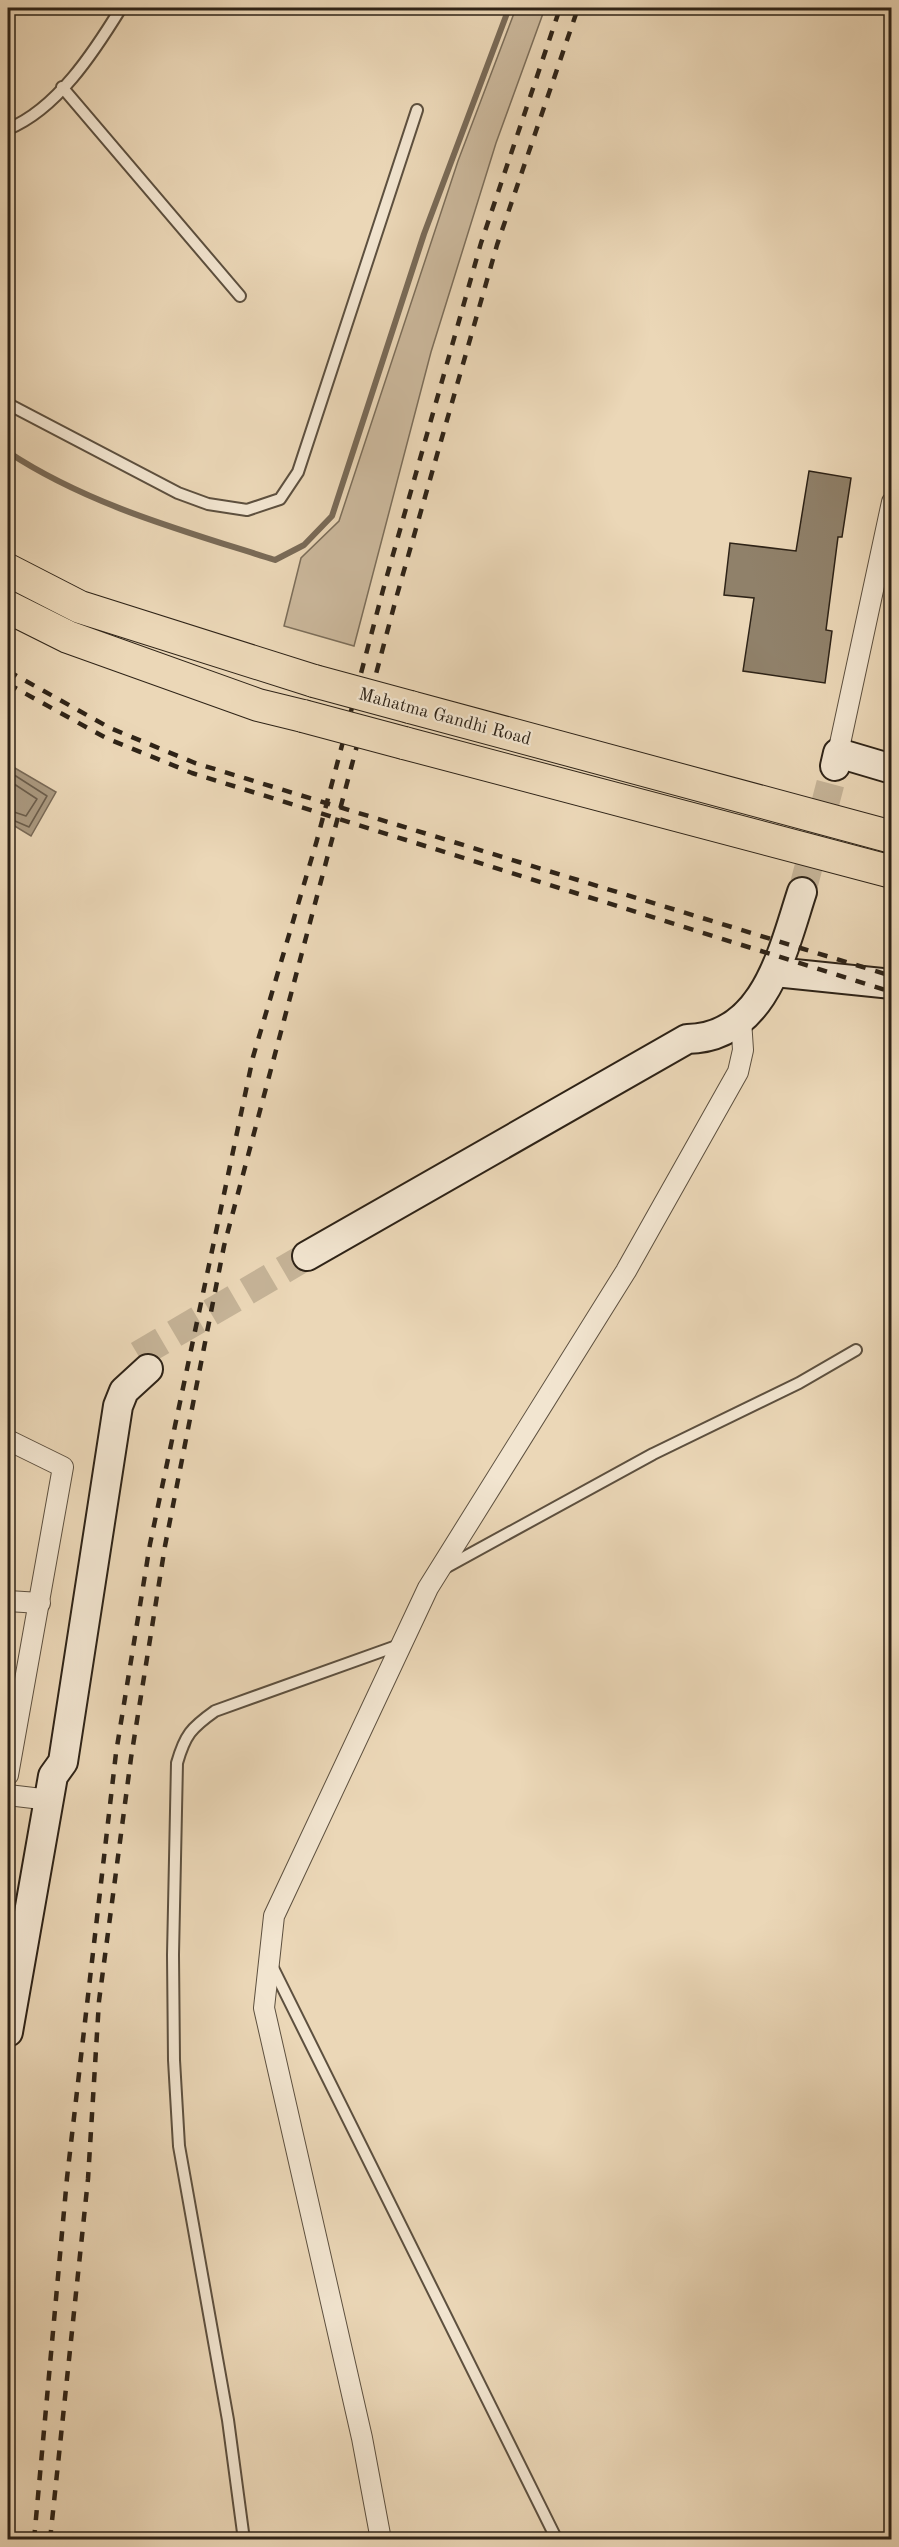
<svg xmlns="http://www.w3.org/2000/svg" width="899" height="2547" viewBox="0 0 899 2547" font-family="'Old Standard TT',serif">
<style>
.green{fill:#cbb89c;stroke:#7c6e5a;stroke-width:1.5}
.water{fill:#ab9a81;stroke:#796a57;stroke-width:1.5}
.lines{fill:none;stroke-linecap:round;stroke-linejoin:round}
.shore{stroke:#6c5e4c;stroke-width:1.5}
.stream{stroke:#796a57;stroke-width:6}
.building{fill:#90816a;stroke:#2e2317;stroke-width:1.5}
.secondary-tunnel{stroke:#c5b397;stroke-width:28;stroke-dasharray:28 14;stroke-linecap:butt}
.lane-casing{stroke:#5d503f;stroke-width:14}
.street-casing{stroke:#5d503f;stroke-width:22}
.secondary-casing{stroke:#2e2317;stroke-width:32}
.primary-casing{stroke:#2e2317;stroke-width:34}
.lane{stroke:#f2e5d0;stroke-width:10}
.street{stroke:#f2e5d0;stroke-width:20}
.secondary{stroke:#f2e5d0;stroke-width:28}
.primary{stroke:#ebd7b7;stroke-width:32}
.rail{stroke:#2e2317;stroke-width:4.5;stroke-dasharray:10 10;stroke-linecap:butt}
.primary-bridge-casing{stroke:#2e2317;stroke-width:34;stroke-linecap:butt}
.primary-bridge{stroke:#ebd7b7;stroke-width:32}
.labels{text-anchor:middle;stroke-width:4.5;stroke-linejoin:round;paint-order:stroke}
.street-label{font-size:18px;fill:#2e2317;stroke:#f2e5d0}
</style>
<rect width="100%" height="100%" fill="#ebd7b7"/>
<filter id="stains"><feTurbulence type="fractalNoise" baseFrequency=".00333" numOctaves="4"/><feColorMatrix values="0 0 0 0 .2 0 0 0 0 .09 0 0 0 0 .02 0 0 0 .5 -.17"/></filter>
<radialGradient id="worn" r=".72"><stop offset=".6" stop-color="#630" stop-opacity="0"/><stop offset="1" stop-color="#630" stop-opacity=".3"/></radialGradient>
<path class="green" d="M 516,8 L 545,8 L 496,143 L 431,352 L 354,646 L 284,626 L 301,558 L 339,521 L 458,161 Z"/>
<path class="water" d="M 8,764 L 56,792 L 31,836 L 8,822 Z"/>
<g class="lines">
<g class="shore">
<path d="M 8,771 L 47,796 L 29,827 L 8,818"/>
<path d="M 8,780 L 37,799 L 26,816 L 8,810"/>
</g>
<path class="stream" d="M 8,452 C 88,505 184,531 275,560 L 304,545 L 332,516 L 424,234 L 509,8"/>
</g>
<path class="building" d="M 809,471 L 851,478 L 842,537 L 838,537 L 826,630 L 832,631 L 825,683 L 743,671 L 754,598 L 724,595 L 730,543 L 796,551 Z"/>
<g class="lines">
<g class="secondary-tunnel">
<path d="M 802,892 L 835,766"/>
<path d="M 138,1355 L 307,1256"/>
</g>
<g class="lane-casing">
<g id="lane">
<path d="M 62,87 L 240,296"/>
<path d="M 8,129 C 57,109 94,52 121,8"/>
<path d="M 8,404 L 178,493 L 208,504 L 247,510 L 280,499 L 298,472 L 417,110"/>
<path d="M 443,1569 L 653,1454 L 799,1383 L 856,1350"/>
<path d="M 272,1966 L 557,2540"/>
<path d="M 244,2540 L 228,2420 L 179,2146 L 174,2060 L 173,1955 L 177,1763 C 185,1735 191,1728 215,1711 L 402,1644"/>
</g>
</g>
<g class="street-casing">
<g id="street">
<path d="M 838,753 L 892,502"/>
<path d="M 8,1440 L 63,1467 L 8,1775"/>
<path d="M 8,1601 L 40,1603"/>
<path d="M 8,1795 L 50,1800"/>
<path d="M 381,2540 L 362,2438 L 264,2008 L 274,1916 L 428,1588 L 626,1271 L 738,1072 L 743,1050 L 741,1020"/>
</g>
</g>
<g class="secondary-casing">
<g id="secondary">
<path d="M 835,766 L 838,753 L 892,769"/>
<path d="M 775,972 L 892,984"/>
<path d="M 307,1256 L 687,1039 C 765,1038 783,950 802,892"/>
<path d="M 8,2032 L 53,1776 L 63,1762 L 118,1406 L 124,1391 L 148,1369"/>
</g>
</g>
<g class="primary-casing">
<g id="primary">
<path d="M 8,570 L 80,607 L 314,681"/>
<path d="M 8,607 L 68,637 L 258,705 L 303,716"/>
<path d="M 410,707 L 892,837"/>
<path d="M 404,743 L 892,872"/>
</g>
</g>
<use href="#lane" class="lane"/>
<use href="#street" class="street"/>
<use href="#secondary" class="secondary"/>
<use href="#primary" class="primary"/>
<g class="rail">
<path d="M 8,671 L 110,728 L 195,763 L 892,976"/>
<path d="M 8,684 L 106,738 L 192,773 L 892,992"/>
<path d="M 34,2540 L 67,2178 L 116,1753 L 150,1544 L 253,1057 L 317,840 L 383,590 L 481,243 L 560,8"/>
<path d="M 50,2540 L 88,2179 L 99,2001 L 131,1758 L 165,1546 L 224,1246 L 397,595 L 497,245 L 578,8"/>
</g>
<g class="primary-bridge-casing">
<g id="primary-bridge">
<path d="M 314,681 L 410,707"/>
<path d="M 303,716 L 404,743"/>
</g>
</g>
<use href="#primary-bridge" class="primary-bridge"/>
</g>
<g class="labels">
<g class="street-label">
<text transform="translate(445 716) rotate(15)" y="6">Mahatma Gandhi Road</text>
</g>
</g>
<rect width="899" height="2547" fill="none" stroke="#ebd7b7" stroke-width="30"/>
<rect x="9" y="9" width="881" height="2529" fill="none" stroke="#2e2317" stroke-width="3"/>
<rect x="15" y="15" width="869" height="2517" fill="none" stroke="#2e2317" stroke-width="1.5"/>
<rect width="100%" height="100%" filter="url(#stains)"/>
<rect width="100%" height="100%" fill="url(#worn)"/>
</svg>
